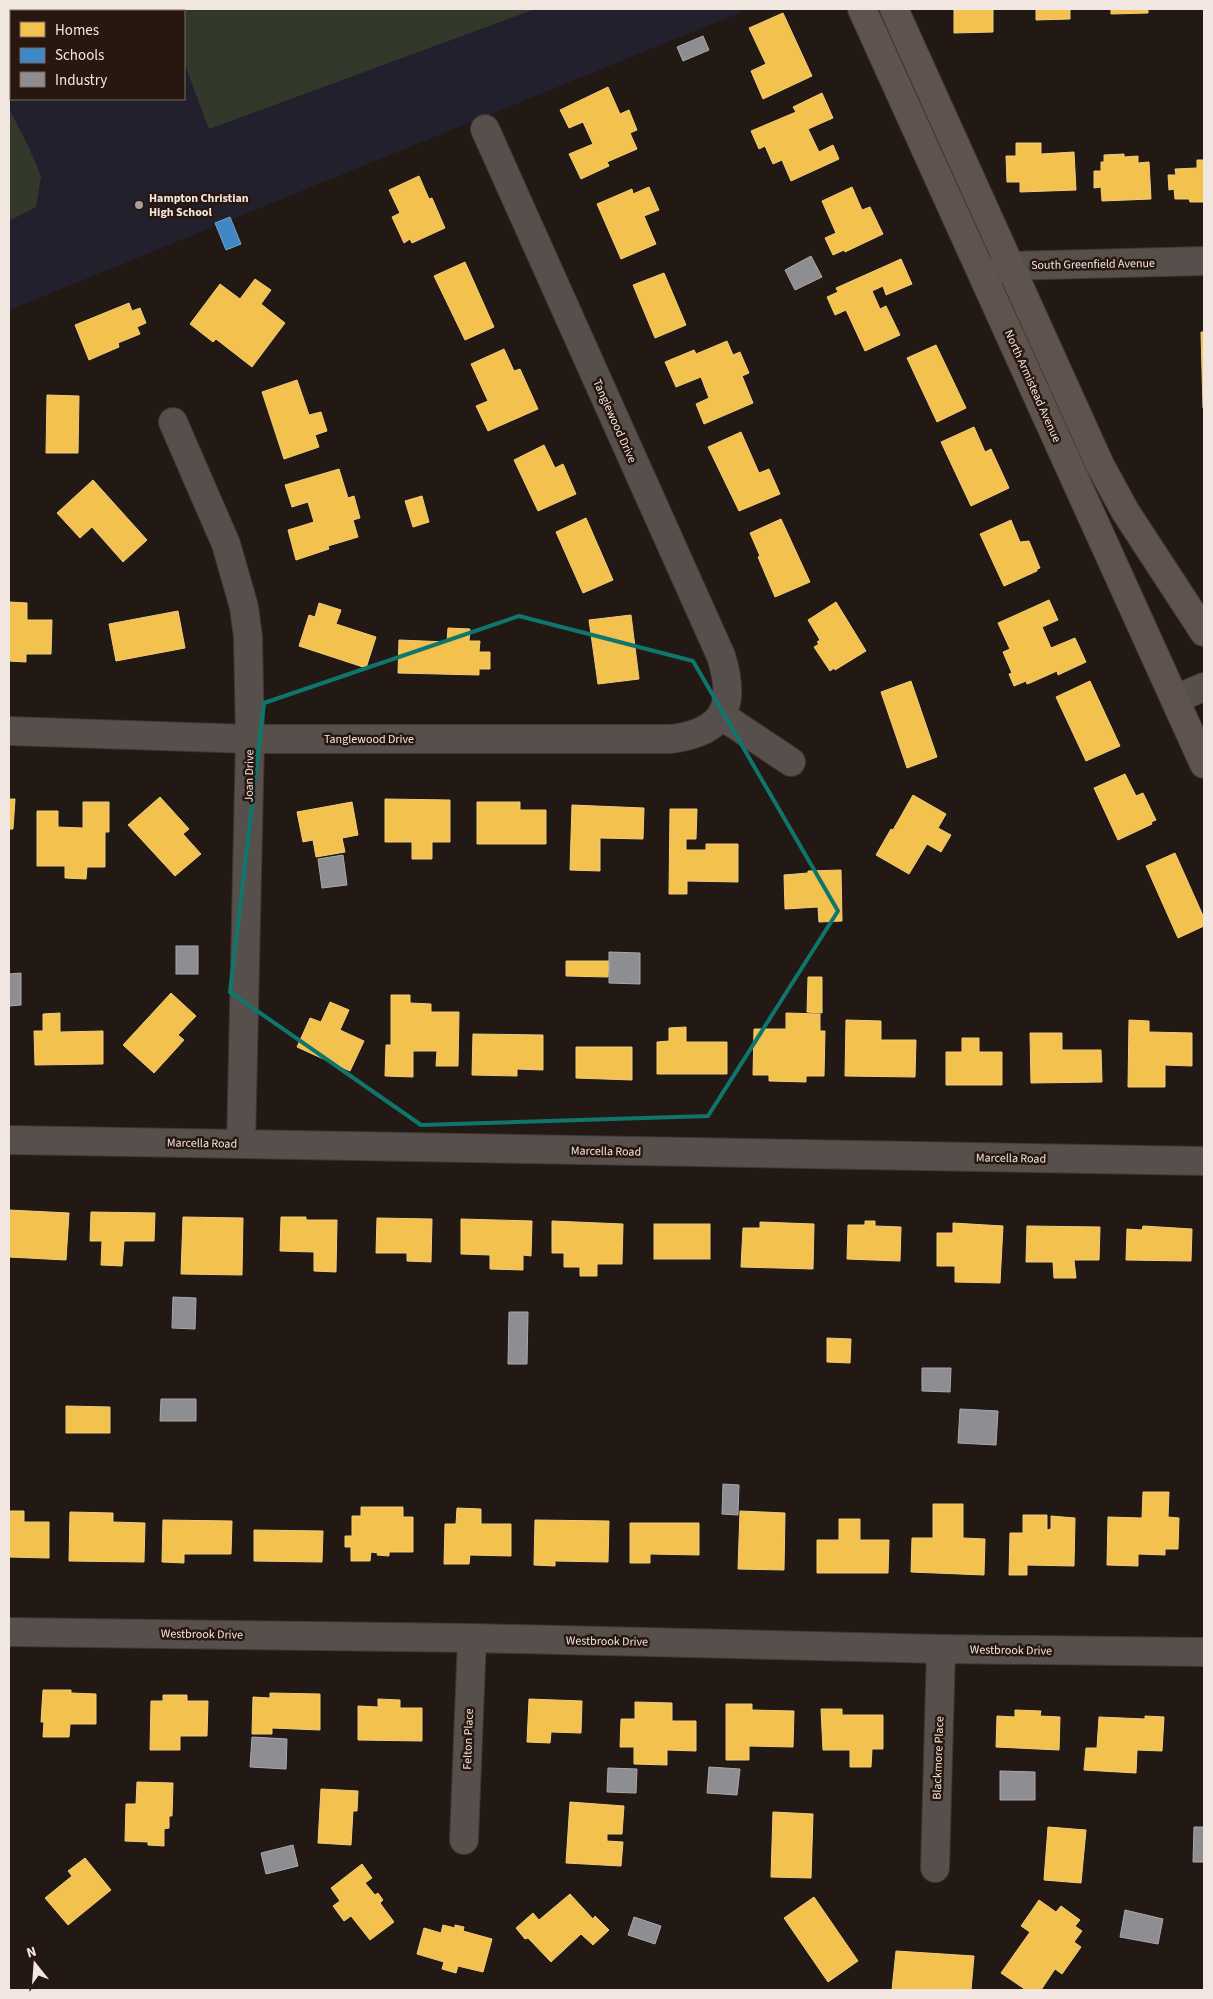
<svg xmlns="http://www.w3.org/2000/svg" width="1213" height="1999" viewBox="0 0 1213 1999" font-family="'Source Sans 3',sans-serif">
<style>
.education{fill:#23202d;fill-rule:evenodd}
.green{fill:#32392b}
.homes{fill:#f2c14e;stroke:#f2cc7a}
.schools{fill:#3f88c5;stroke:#75a4cd}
.industry{fill:#8d8d92;stroke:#aba8a9}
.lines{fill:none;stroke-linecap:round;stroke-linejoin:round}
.street-casing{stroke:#3d3632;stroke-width:30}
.secondary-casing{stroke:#3d3632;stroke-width:30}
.primary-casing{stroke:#3d3632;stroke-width:30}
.street{stroke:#574f4c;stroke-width:28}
.secondary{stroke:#574f4c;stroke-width:28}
.primary{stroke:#5e544d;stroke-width:28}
.marked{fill:none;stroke:#0f766e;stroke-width:4;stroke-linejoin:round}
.poi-dot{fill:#a99e99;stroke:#28170f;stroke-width:2}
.labels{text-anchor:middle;stroke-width:5;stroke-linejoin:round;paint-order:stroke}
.poi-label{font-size:12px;font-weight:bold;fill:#f2e6e0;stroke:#28170f;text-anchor:start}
.street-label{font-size:12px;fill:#f2e6e0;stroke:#28170f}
</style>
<rect width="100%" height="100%" fill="#221915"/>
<path class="education" d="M 9,9 L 749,9 L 9,310 ZM 11,11 L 184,11 L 184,99 L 11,99 Z"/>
<g class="green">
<path d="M 164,9 L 535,9 L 209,129 L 184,62 L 184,11 L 165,11 Z"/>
<path d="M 9,109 L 29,148 L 41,176 L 36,207 L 9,221 Z"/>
</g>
<g class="homes">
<path d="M 954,9 L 993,9 L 993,32 L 954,33 Z"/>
<path d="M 1036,9 L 1070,9 L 1070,19 L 1036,20 Z"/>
<path d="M 1111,9 L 1148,9 L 1148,13 L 1111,14 Z"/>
<path d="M 783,13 L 812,76 L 763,99 L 751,71 L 766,64 L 749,28 Z"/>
<path d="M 608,87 L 620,114 L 629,110 L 637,130 L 630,133 L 637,149 L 607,162 L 609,166 L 581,179 L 569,154 L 593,144 L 583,122 L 569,128 L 560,110 Z"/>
<path d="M 822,93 L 833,118 L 808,129 L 819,152 L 833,145 L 839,159 L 791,181 L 782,160 L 773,164 L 765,146 L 759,149 L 751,131 L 796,112 L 793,107 Z"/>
<path d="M 1016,143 L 1041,143 L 1041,154 L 1074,152 L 1076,190 L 1020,192 L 1020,182 L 1007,182 L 1006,156 L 1016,156 Z"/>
<path d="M 1124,154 L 1124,157 L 1138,156 L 1138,163 L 1149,162 L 1151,199 L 1102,201 L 1101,187 L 1094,188 L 1094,171 L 1101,171 L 1101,162 L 1104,162 L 1104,155 Z"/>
<path d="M 1197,160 L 1204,160 L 1204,202 L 1190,202 L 1189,199 L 1175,199 L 1174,189 L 1169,190 L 1168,175 L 1176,175 L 1175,169 L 1197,168 Z"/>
<path d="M 419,176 L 429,199 L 432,198 L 445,228 L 412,243 L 410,239 L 404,243 L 392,217 L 400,213 L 389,190 Z"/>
<path d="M 649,187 L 659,210 L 644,216 L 656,244 L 621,259 L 597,204 L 632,189 L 633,194 Z"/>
<path d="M 852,187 L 862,210 L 870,207 L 883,234 L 845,252 L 844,250 L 833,255 L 825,238 L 836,233 L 822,201 Z"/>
<path d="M 901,259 L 912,284 L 886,295 L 883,286 L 872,291 L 880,309 L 886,306 L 900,335 L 865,351 L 846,310 L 835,315 L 827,297 L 838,292 L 836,288 Z"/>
<path d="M 465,262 L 494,327 L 465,340 L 434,276 Z"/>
<path d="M 664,273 L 686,325 L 655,338 L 633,285 Z"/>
<path d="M 255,279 L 271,290 L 261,304 L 285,323 L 252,367 L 216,339 L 213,342 L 190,324 L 220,284 L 240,299 Z"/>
<path d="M 129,303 L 132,311 L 140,308 L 146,323 L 137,327 L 140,334 L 118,343 L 119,347 L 89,360 L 75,325 Z"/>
<path d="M 1201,332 L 1204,332 L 1204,408 L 1203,408 Z"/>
<path d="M 727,341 L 733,355 L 740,352 L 749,373 L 742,376 L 753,403 L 704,424 L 696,404 L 709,398 L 701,377 L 676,387 L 665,362 L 694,350 L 696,354 Z"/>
<path d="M 936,345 L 966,408 L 937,422 L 907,358 Z"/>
<path d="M 504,349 L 514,371 L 520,369 L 538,409 L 488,431 L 476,406 L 488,401 L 471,364 Z"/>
<path d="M 297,380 L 309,415 L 321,412 L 327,431 L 315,435 L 319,447 L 284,459 L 262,392 Z"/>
<path d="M 47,395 L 79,396 L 78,453 L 46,453 Z"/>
<path d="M 974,427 L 985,452 L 991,449 L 1009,488 L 971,506 L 941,442 Z"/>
<path d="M 741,432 L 759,473 L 769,469 L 780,494 L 739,511 L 708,447 Z"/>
<path d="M 544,445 L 555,468 L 563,464 L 576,494 L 538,511 L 514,460 Z"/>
<path d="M 339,469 L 348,498 L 354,496 L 360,518 L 353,520 L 358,537 L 328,546 L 329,549 L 296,560 L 288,530 L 314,522 L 308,502 L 292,507 L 285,485 Z"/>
<path d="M 93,480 L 147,540 L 123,562 L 92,527 L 80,538 L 57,513 Z"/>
<path d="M 422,496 L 429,522 L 413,527 L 405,501 Z"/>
<path d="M 586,518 L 613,580 L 583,593 L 556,532 Z"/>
<path d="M 781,519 L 810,582 L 775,597 L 758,557 L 760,556 L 750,533 Z"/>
<path d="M 1011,520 L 1020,542 L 1029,541 L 1040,568 L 1037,569 L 1037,571 L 1004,586 L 980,534 Z"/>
<path d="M 1049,600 L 1058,620 L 1042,627 L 1051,648 L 1075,638 L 1086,662 L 1058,675 L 1057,671 L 1030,683 L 1027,684 L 1026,681 L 1014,686 L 1009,674 L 1012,673 L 1003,652 L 1010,649 L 998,623 Z"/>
<path d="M 9,602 L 27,603 L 27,620 L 52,620 L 51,654 L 26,654 L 26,662 L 9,661 Z"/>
<path d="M 836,602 L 866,651 L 835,670 L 834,668 L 830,671 L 814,647 L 819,644 L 817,642 L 820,640 L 808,620 Z"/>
<path d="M 319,603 L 341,610 L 336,624 L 376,637 L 366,668 L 299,646 L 309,615 L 315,617 Z"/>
<path d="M 178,611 L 185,648 L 116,661 L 109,624 Z"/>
<path d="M 631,615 L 639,679 L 598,684 L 589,620 Z"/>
<path d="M 448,628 L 470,629 L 469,641 L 480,641 L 479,652 L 490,652 L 490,669 L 479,669 L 479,675 L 398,673 L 399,640 L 447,642 Z"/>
<path d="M 911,681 L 937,757 L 907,768 L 881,692 Z"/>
<path d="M 1090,681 L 1120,746 L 1086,761 L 1056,697 Z"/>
<path d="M 1125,774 L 1136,796 L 1143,793 L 1156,820 L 1151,822 L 1152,824 L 1118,840 L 1094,788 Z"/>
<path d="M 913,795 L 946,814 L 938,828 L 951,835 L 941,852 L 927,844 L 909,874 L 876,855 L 891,829 L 893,830 Z"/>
<path d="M 160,797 L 189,829 L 183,834 L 201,854 L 175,876 L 128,825 Z"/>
<path d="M 9,799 L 15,799 L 13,829 L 9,829 Z"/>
<path d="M 385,799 L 450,800 L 450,842 L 432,842 L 432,859 L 412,859 L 412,842 L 385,842 Z"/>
<path d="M 83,802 L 109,802 L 109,832 L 105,832 L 105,867 L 87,867 L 86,879 L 65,878 L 65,866 L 37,866 L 37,811 L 58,811 L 58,827 L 83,828 Z"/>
<path d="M 352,802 L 358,835 L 342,838 L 345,852 L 316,857 L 313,840 L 303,842 L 297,812 Z"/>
<path d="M 477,802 L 520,802 L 520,810 L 546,810 L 546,844 L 477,844 Z"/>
<path d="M 572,805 L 644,808 L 643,839 L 600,838 L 600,871 L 570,870 Z"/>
<path d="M 670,809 L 697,809 L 696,839 L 686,839 L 686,850 L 706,850 L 706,844 L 738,844 L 738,882 L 687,881 L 687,894 L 669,894 Z"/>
<path d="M 1175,853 L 1204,918 L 1204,926 L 1178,938 L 1146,866 Z"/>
<path d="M 841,870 L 842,921 L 819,922 L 818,907 L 785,909 L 784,875 L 808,873 L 808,871 Z"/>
<path d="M 566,961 L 609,961 L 608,977 L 566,976 Z"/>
<path d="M 808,977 L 822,977 L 822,1013 L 807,1012 Z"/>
<path d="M 171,993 L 196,1016 L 178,1035 L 184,1040 L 154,1073 L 123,1045 Z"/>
<path d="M 391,995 L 410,995 L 410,1003 L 431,1004 L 431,1012 L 459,1012 L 458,1066 L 436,1066 L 437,1051 L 413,1051 L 413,1077 L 385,1076 L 386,1045 L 391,1045 Z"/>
<path d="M 330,1002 L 349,1010 L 340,1030 L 364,1041 L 350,1071 L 297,1047 L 310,1018 L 321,1022 Z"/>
<path d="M 60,1013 L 60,1032 L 103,1031 L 103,1064 L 35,1065 L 34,1031 L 43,1031 L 43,1014 Z"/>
<path d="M 786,1013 L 820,1014 L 820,1031 L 825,1031 L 824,1076 L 806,1076 L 806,1082 L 769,1081 L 769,1075 L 753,1075 L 754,1029 L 786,1029 Z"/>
<path d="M 846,1020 L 881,1021 L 881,1040 L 916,1040 L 915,1077 L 845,1076 Z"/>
<path d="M 1129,1020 L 1149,1021 L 1149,1032 L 1192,1033 L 1192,1066 L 1165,1065 L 1165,1087 L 1128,1087 Z"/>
<path d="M 686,1027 L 686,1042 L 727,1042 L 727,1074 L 657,1074 L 657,1042 L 669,1041 L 669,1028 Z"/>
<path d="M 1030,1033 L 1062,1033 L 1062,1050 L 1101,1050 L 1102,1082 L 1031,1083 Z"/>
<path d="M 473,1034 L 543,1035 L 543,1070 L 517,1069 L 517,1076 L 472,1075 Z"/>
<path d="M 962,1038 L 979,1038 L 979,1052 L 1002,1052 L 1002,1085 L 946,1085 L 946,1052 L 962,1052 Z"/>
<path d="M 576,1047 L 632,1047 L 632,1080 L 576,1078 Z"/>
<path d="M 9,1210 L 69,1213 L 66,1260 L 9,1257 Z"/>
<path d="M 91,1212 L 155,1213 L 154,1241 L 124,1241 L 122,1266 L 101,1265 L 102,1241 L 90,1241 Z"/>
<path d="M 183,1217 L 243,1218 L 242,1275 L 181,1274 Z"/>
<path d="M 281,1217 L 306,1217 L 306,1220 L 337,1220 L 336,1272 L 314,1271 L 314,1252 L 280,1251 Z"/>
<path d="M 377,1218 L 432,1219 L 431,1262 L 407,1261 L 407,1253 L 376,1253 Z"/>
<path d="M 461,1219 L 532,1221 L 531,1256 L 523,1255 L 523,1270 L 490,1269 L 490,1255 L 461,1254 Z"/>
<path d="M 552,1221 L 623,1224 L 622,1264 L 597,1264 L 597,1276 L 580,1276 L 580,1267 L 564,1267 L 564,1253 L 552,1253 Z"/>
<path d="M 865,1221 L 875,1221 L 875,1226 L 901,1227 L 900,1261 L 847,1259 L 848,1225 L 865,1225 Z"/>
<path d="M 760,1222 L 814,1224 L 813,1269 L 741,1267 L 743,1228 L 760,1228 Z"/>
<path d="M 953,1223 L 1003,1226 L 1000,1283 L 955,1282 L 955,1266 L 937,1266 L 937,1233 L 953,1233 Z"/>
<rect x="654" y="1224" width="56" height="35"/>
<path d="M 1027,1226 L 1100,1227 L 1099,1260 L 1074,1260 L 1076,1278 L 1054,1278 L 1053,1262 L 1026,1262 Z"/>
<path d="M 1143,1226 L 1192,1229 L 1191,1261 L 1126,1260 L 1127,1229 L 1142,1230 Z"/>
<path d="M 827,1338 L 851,1339 L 850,1363 L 827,1362 Z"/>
<path d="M 66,1406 L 110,1407 L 110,1433 L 66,1433 Z"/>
<path d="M 1143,1492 L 1169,1492 L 1168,1517 L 1179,1518 L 1178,1549 L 1165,1549 L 1165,1555 L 1138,1554 L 1138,1566 L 1107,1565 L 1108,1517 L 1142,1518 Z"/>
<path d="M 933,1504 L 963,1504 L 963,1538 L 985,1539 L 984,1575 L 911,1572 L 912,1538 L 933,1538 Z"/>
<path d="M 361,1507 L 403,1507 L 403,1517 L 413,1517 L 413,1552 L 389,1552 L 389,1556 L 377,1555 L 378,1553 L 371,1552 L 370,1561 L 351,1561 L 351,1547 L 345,1547 L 345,1536 L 352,1536 L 352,1516 L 361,1516 Z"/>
<path d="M 457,1508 L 481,1509 L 481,1524 L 511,1524 L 511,1556 L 470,1555 L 469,1564 L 444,1564 L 445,1524 L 456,1524 Z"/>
<path d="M 9,1511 L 24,1511 L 24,1522 L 49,1522 L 49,1558 L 9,1557 Z"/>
<path d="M 740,1511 L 785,1513 L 784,1570 L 738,1569 Z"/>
<path d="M 70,1512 L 113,1513 L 113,1522 L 145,1523 L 144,1562 L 69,1561 Z"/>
<path d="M 1023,1515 L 1047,1515 L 1047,1530 L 1051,1529 L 1051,1516 L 1075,1518 L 1074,1566 L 1027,1565 L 1027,1575 L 1009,1575 L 1010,1533 L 1023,1533 Z"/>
<path d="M 839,1519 L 860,1519 L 860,1540 L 889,1540 L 888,1573 L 817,1573 L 817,1540 L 839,1540 Z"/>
<path d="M 163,1520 L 232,1521 L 231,1554 L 184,1554 L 184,1563 L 162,1562 Z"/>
<path d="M 535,1520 L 609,1521 L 608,1562 L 555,1561 L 555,1566 L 534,1565 Z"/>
<path d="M 630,1523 L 699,1523 L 699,1555 L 650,1554 L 650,1563 L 630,1563 Z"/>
<path d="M 254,1530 L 323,1531 L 322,1562 L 254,1561 Z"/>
<path d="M 43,1690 L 71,1690 L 71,1693 L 96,1694 L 96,1724 L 70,1724 L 69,1737 L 43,1737 L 44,1722 L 41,1722 Z"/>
<path d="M 270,1693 L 320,1694 L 320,1730 L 272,1728 L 272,1734 L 252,1734 L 253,1697 L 270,1698 Z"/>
<path d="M 163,1695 L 187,1695 L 187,1701 L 208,1701 L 207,1736 L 180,1736 L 180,1750 L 150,1750 L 151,1701 L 163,1701 Z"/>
<path d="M 378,1699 L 400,1700 L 400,1708 L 422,1708 L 422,1741 L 358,1740 L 358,1706 L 378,1707 Z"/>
<path d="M 529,1699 L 582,1701 L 581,1733 L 551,1732 L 550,1743 L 527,1742 Z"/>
<path d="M 635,1702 L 672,1703 L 672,1721 L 696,1721 L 696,1751 L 667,1750 L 667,1765 L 634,1764 L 634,1747 L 620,1747 L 621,1719 L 635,1719 Z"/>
<path d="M 726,1704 L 752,1704 L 752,1710 L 794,1711 L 793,1747 L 749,1746 L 749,1760 L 726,1760 Z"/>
<path d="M 821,1709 L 842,1709 L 842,1715 L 883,1715 L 883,1749 L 872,1749 L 871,1767 L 850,1767 L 850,1750 L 823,1750 Z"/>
<path d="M 1015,1710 L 1041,1711 L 1040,1716 L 1060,1717 L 1059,1750 L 996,1747 L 997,1716 L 1015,1717 Z"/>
<path d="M 1145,1716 L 1164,1717 L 1162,1751 L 1137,1750 L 1136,1773 L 1084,1770 L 1086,1748 L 1097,1748 L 1099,1717 L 1145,1719 Z"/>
<path d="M 137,1782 L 173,1783 L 172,1816 L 169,1816 L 169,1828 L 164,1829 L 164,1846 L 148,1845 L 148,1842 L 125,1841 L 126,1804 L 136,1804 Z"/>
<path d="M 321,1789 L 358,1791 L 357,1811 L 353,1811 L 351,1845 L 318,1843 Z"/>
<path d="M 570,1802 L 624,1806 L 622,1834 L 607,1834 L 607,1841 L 623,1842 L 621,1866 L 566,1863 Z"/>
<path d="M 773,1812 L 813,1814 L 811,1878 L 771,1877 Z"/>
<path d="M 1048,1827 L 1086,1830 L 1081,1883 L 1044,1880 Z"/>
<path d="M 85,1858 L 111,1890 L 68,1925 L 45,1898 L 72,1876 L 68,1871 Z"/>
<path d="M 362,1864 L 372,1878 L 365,1883 L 375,1895 L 378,1893 L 383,1900 L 380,1903 L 394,1922 L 370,1940 L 351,1916 L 344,1921 L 333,1906 L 340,1901 L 331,1888 Z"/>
<path d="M 570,1894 L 593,1919 L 595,1916 L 609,1930 L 593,1945 L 581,1934 L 551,1962 L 528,1938 L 525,1939 L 516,1928 L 533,1913 L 539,1920 Z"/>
<path d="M 814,1897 L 858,1961 L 828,1982 L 784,1918 Z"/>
<path d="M 1039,1900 L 1056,1912 L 1061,1906 L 1080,1920 L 1075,1926 L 1082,1931 L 1074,1942 L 1081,1947 L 1062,1974 L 1055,1969 L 1041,1990 L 1026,1990 L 1001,1973 L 1030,1932 L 1021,1926 Z"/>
<path d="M 443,1925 L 455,1928 L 455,1925 L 464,1927 L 463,1931 L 492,1939 L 483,1972 L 458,1966 L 456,1973 L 442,1969 L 444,1962 L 417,1954 L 424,1928 L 441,1933 Z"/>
<path d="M 896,1951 L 974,1956 L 971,1990 L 892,1990 Z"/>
</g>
<path class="schools" d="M 230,217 L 241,244 L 226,250 L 215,223 Z"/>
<g class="industry">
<path d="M 703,36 L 709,50 L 683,61 L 677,47 Z"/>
<path d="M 811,256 L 822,277 L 795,290 L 785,270 Z"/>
<path d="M 343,855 L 347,885 L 322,888 L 318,859 Z"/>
<rect x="176" y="946" width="22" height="28"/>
<path d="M 609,952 L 640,953 L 640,984 L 609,983 Z"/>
<path d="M 21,973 L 21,1005 L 9,1006 L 9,974 Z"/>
<path d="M 173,1297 L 196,1298 L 195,1329 L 172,1328 Z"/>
<path d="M 509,1312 L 528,1312 L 527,1364 L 508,1364 Z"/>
<path d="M 922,1368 L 951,1368 L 950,1392 L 922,1391 Z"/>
<path d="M 161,1399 L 196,1399 L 196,1421 L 160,1421 Z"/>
<path d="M 960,1409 L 998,1411 L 996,1445 L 958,1443 Z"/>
<path d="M 723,1484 L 739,1485 L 738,1515 L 722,1514 Z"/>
<path d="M 252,1737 L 287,1739 L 286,1769 L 250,1767 Z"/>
<path d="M 709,1767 L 740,1769 L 737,1795 L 707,1793 Z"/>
<path d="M 608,1768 L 637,1769 L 636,1793 L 607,1792 Z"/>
<path d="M 1000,1771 L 1035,1772 L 1035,1800 L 1000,1800 Z"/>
<path d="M 1194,1827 L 1204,1827 L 1204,1862 L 1193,1862 Z"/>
<path d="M 293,1845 L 298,1866 L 266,1874 L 261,1853 Z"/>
<path d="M 1125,1910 L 1163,1919 L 1158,1944 L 1120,1937 Z"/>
<path d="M 634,1917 L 661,1926 L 655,1944 L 628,1935 Z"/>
</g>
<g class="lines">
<g class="street-casing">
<g id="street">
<path d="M 989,273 L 1009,266 L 1204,261"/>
<path d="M 173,422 L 226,544 L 244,607 L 248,637 L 250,739 L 241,1144"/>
<path d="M 1175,699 L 1204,687"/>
<path d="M 722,716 L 791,762"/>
<path d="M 9,731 L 250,739 L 671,739 C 724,732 737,707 721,656 L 485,129"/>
<path d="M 9,1632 L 472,1638 L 941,1649 L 1204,1652"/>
<path d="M 464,1840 L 472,1638"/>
<path d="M 935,1868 L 941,1649"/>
</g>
</g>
<g class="secondary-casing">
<path id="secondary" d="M 9,1140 L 1204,1161"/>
</g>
<g class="primary-casing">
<g id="primary">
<path d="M 862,9 L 1204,764"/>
<path d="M 894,9 L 1100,465 L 1125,511 L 1204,632"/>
</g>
</g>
<use href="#street" class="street"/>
<use href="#secondary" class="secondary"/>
<use href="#primary" class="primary"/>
</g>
<path class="marked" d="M 519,616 L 693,661 L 838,911 L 708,1116 L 421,1125 L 230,992 L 264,703 Z"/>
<circle class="poi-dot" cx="139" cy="205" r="5"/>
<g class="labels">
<g class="poi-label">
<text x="149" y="202">Hampton Christian<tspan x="149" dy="14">High School</tspan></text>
</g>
<g class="street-label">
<text transform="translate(1093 264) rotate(-1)" y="4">South Greenfield Avenue</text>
<text transform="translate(1033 386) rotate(66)" y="4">North Armistead Avenue</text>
<text transform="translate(615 421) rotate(66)" y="4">Tanglewood Drive</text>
<text x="369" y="743">Tanglewood Drive</text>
<text transform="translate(249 776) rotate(-89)" y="4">Joan Drive</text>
<text transform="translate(202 1143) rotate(1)" y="4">Marcella Road</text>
<text transform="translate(606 1151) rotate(1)" y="4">Marcella Road</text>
<text transform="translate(1011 1158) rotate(1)" y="4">Marcella Road</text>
<text transform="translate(202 1634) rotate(1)" y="4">Westbrook Drive</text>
<text transform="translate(607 1641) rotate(1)" y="4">Westbrook Drive</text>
<text transform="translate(1011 1650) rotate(1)" y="4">Westbrook Drive</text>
<text transform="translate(468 1739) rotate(-88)" y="4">Felton Place</text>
<text transform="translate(938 1758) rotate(-88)" y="4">Blackmore Place</text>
</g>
</g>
<rect width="1213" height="1999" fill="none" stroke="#f2e6e0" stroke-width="20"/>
<rect x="10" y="10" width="175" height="90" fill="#28170f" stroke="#796a63"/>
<rect x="20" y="22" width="25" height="15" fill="#f2c14e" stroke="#796a63"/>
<text x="55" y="35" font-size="15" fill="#f2e6e0">Homes</text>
<rect x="20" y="48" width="25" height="15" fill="#3f88c5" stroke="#796a63"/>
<text x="55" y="60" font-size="15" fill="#f2e6e0">Schools</text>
<rect x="20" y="72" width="25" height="15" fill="#8d8d92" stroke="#796a63"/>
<text x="55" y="85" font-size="15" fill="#f2e6e0">Industry</text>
<g transform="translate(35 1964) rotate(343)" stroke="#28170f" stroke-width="4" paint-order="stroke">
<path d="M0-4L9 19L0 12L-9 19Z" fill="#f2e6e0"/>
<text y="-8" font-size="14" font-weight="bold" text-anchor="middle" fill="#f2e6e0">N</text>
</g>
</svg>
